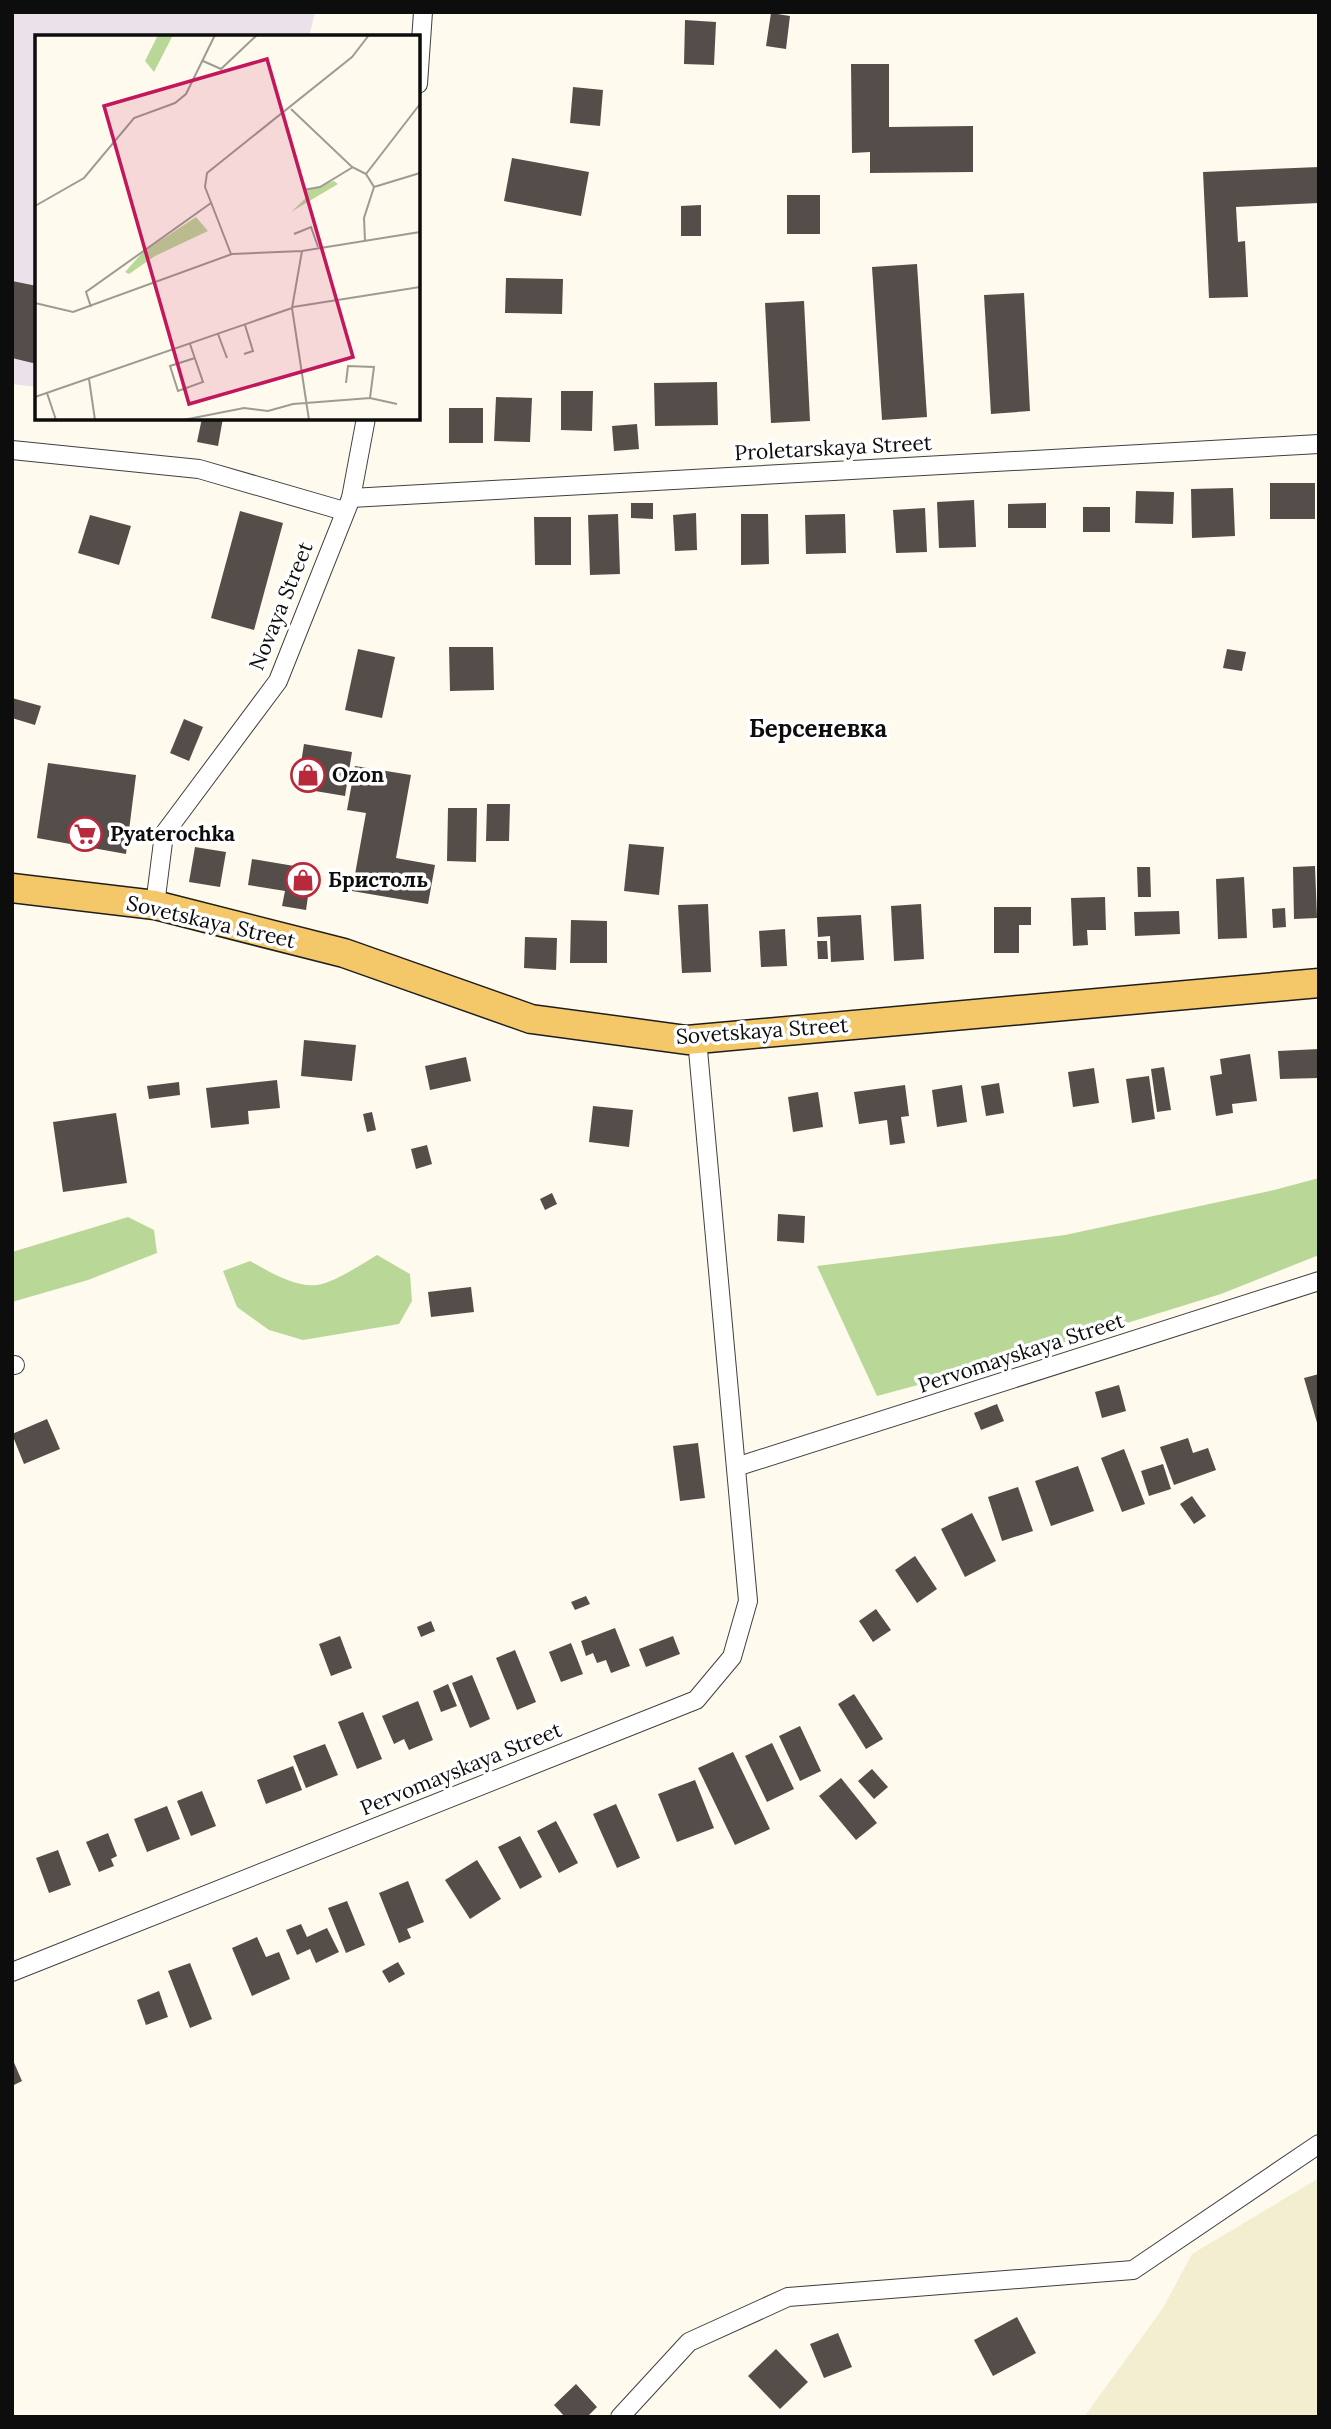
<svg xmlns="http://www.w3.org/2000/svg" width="1331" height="2429" viewBox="0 0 1331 2429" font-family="Lora,serif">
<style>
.industrial{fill:#eae1eb}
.farmland{fill:#f3eecf}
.forest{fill:#b9d898}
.building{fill:#554d4a}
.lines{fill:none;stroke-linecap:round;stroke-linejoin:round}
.street-casing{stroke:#404040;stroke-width:20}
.primary-casing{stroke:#1e1e1e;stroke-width:31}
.street{stroke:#fff;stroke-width:18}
.primary{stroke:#f4c868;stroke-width:28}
.labels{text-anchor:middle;stroke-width:7;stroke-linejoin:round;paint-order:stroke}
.street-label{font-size:21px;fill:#0d0d0d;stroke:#fff}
.poi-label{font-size:21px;font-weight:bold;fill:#0d0d0d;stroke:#fff;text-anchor:start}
.quarter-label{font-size:24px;font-weight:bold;fill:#0d0d0d;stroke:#fff}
.inset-road{fill:none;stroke:#9e9b93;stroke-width:2}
.view{fill:#c2185b;fill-opacity:0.15;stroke:#c2185b;stroke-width:3.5}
.inset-edge{fill:none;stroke:#0d0d0d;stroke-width:3.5}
</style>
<rect width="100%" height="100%" fill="#fefaed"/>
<path class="industrial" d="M 12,12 L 315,12 L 309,37 L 37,37 L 37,387 L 12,384 Z"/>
<path class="farmland" d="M 1319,2178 L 1319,2417 L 1084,2417 L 1163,2308 L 1192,2254 Z"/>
<g class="forest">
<path d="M 1319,1178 L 1319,1255 L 1221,1294 L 981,1368 L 877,1396 L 817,1266 L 1065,1235 L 1274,1190 Z"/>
<path d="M 128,1217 L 154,1230 L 157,1253 L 88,1280 L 12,1302 L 12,1252 Z"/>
<path d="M 377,1255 L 410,1274 L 412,1301 L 399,1324 L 303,1340 L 269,1330 L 237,1307 L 223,1271 L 250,1261 C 268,1271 296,1288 317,1285 C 336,1282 360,1265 377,1255 Z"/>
</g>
<g class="building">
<path d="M 771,13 L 790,16 L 786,49 L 766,46 Z"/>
<path d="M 685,20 L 716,22 L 714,65 L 684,64 Z"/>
<path d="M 851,64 L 889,64 L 889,127 L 973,126 L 973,172 L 870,173 L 870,152 L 852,153 Z"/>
<path d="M 573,87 L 603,90 L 600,126 L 570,123 Z"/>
<path d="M 512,158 L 589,172 L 581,216 L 504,201 Z"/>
<path d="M 1319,167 L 1319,203 L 1236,207 L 1238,242 L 1245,241 L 1248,297 L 1209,298 L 1203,172 Z"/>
<rect x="787" y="195" width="33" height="39"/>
<path d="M 701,205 L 701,236 L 681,236 L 681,206 Z"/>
<path d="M 917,264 L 927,417 L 882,420 L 872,267 Z"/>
<path d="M 506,278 L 563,279 L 562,314 L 505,313 Z"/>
<path d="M 12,281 L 37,286 L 37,364 L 12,358 Z"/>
<path d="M 1024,293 L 1030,411 L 991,414 L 984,295 Z"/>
<path d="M 804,301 L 810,421 L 771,423 L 765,303 Z"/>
<path d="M 717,382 L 718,425 L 655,426 L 654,383 Z"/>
<path d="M 561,391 L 593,391 L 592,431 L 561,430 Z"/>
<path d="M 496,397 L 532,398 L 530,442 L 494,441 Z"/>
<rect x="449" y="408" width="34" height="35"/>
<path d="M 202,418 L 223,418 L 218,446 L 197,442 Z"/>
<path d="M 637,424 L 639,449 L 614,451 L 612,426 Z"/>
<rect x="1270" y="483" width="45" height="36"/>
<path d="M 1233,488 L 1235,536 L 1192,538 L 1191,489 Z"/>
<path d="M 1136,491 L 1174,492 L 1173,524 L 1135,523 Z"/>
<path d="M 974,500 L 976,547 L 939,548 L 937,502 Z"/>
<path d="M 631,503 L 653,503 L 653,519 L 631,518 Z"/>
<path d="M 1046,503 L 1046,528 L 1008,528 L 1008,504 Z"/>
<rect x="1083" y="507" width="27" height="25"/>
<path d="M 925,508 L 927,552 L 896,553 L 893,510 Z"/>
<path d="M 240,511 L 283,523 L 254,630 L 211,618 Z"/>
<path d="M 696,513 L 697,550 L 675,551 L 673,515 Z"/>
<path d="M 618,514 L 620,574 L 590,575 L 588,515 Z"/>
<path d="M 741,514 L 768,514 L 769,564 L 741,565 Z"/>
<path d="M 845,514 L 846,553 L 806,554 L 805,515 Z"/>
<path d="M 90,515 L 131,526 L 119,565 L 78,553 Z"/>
<path d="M 534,517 L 571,517 L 571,565 L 535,565 Z"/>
<path d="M 449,647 L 493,647 L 494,690 L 450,691 Z"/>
<path d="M 358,649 L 395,657 L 382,718 L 345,710 Z"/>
<path d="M 1227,649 L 1246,652 L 1242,671 L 1223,668 Z"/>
<path d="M 12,698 L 41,706 L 35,725 L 12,718 Z"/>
<path d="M 184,719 L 203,727 L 189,761 L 170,753 Z"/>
<path d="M 304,744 L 352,752 L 345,796 L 297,788 Z"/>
<path d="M 48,763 L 136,775 L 126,854 L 37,838 Z"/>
<path d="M 355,766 L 411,775 L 396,858 L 435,865 L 428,904 L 352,891 L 366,813 L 347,810 Z"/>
<path d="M 487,804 L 510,804 L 509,841 L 486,841 Z"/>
<path d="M 448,808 L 477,808 L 476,862 L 447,861 Z"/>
<path d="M 629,844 L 664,847 L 659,895 L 624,891 Z"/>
<path d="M 195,847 L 226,852 L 220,887 L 189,882 Z"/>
<path d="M 252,859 L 312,869 L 306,910 L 282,906 L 285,891 L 248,885 Z"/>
<path d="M 1315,866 L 1317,918 L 1294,919 L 1293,867 Z"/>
<path d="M 1137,867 L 1150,867 L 1151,897 L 1138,897 Z"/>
<path d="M 1244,877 L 1247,938 L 1218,939 L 1216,879 Z"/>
<path d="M 1105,897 L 1106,930 L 1087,930 L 1088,945 L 1073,946 L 1071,898 Z"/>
<path d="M 708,904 L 711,972 L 682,973 L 678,905 Z"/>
<path d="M 921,904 L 924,959 L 894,961 L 891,906 Z"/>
<path d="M 994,907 L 1031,907 L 1031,925 L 1019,925 L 1019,953 L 994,953 Z"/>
<path d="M 1285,908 L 1286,927 L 1273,928 L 1272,909 Z"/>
<path d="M 1179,911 L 1180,934 L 1135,936 L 1134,912 Z"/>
<path d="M 861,915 L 864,960 L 831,962 L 830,936 L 818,937 L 817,917 Z"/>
<path d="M 571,920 L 607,921 L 607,963 L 570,963 Z"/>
<path d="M 785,929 L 787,966 L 761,967 L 759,931 Z"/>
<path d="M 525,937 L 557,938 L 556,970 L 524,968 Z"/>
<path d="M 817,941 L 827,941 L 828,959 L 818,959 Z"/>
<path d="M 304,1040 L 356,1045 L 352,1081 L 301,1076 Z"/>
<path d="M 1319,1049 L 1319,1078 L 1280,1079 L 1278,1051 Z"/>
<path d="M 1250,1054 L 1257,1101 L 1232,1104 L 1233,1113 L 1216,1116 L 1210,1076 L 1222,1074 L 1220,1059 Z"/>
<path d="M 466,1057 L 471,1081 L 430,1090 L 425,1066 Z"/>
<path d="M 1164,1067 L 1171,1110 L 1157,1112 L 1151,1069 Z"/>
<path d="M 1094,1068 L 1099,1103 L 1073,1107 L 1068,1072 Z"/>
<path d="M 1149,1076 L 1155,1119 L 1132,1123 L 1126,1079 Z"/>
<path d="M 277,1080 L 280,1108 L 248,1111 L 249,1124 L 211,1128 L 206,1088 Z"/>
<path d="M 179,1082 L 180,1095 L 149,1099 L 147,1086 Z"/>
<path d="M 999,1083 L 1004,1113 L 986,1116 L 981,1086 Z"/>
<path d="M 905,1085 L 909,1116 L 901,1117 L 905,1143 L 890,1145 L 887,1120 L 859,1124 L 854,1092 Z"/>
<path d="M 962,1085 L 967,1122 L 937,1127 L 932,1090 Z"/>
<path d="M 818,1092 L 823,1127 L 793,1132 L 788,1097 Z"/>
<path d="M 593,1106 L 633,1110 L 629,1147 L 589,1142 Z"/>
<path d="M 372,1112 L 376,1130 L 367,1132 L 363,1114 Z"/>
<path d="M 116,1113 L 127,1183 L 63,1192 L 53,1122 Z"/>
<path d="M 427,1145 L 432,1164 L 416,1169 L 411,1149 Z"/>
<path d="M 552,1193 L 557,1204 L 545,1210 L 540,1199 Z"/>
<path d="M 778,1214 L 805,1216 L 804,1243 L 777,1241 Z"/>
<path d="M 471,1287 L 474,1312 L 431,1317 L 428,1292 Z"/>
<path d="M 1319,1374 L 1319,1426 L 1318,1426 L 1304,1378 Z"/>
<path d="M 1119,1385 L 1126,1411 L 1102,1418 L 1095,1392 Z"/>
<path d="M 997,1404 L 1004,1421 L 981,1430 L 974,1413 Z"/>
<path d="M 47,1419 L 60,1449 L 24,1464 L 12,1434 Z"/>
<path d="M 1188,1438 L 1193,1453 L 1208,1448 L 1216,1470 L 1174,1485 L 1160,1447 Z"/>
<path d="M 698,1443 L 705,1498 L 680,1501 L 673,1446 Z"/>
<path d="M 1124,1449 L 1145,1504 L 1122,1512 L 1101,1458 Z"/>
<path d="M 1163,1464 L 1171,1489 L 1149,1496 L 1141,1471 Z"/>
<path d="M 1078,1466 L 1094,1511 L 1051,1526 L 1035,1481 Z"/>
<path d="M 1018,1487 L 1033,1531 L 1002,1541 L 988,1497 Z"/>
<path d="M 1192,1496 L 1206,1516 L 1194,1524 L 1180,1504 Z"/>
<path d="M 972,1513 L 996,1561 L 965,1577 L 941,1529 Z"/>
<path d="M 915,1556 L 937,1589 L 917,1603 L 895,1570 Z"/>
<path d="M 586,1596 L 590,1604 L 575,1610 L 571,1602 Z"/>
<path d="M 876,1609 L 891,1630 L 873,1642 L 859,1621 Z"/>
<path d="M 431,1621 L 435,1631 L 421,1637 L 417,1627 Z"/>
<path d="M 615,1628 L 630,1666 L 611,1673 L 606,1660 L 597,1663 L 593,1653 L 586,1656 L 581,1641 Z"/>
<path d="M 340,1636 L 352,1668 L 331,1676 L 319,1644 Z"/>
<path d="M 673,1636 L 680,1654 L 646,1667 L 639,1649 Z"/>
<path d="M 571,1643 L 583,1674 L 561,1682 L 549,1652 Z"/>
<path d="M 515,1650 L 536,1702 L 517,1710 L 496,1658 Z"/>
<path d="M 472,1675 L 490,1719 L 470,1728 L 452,1683 Z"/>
<path d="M 448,1684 L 457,1706 L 441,1712 L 433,1691 Z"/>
<path d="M 854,1694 L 883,1739 L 866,1749 L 838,1704 Z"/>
<path d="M 418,1701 L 433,1740 L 409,1750 L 404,1739 L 394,1744 L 382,1716 Z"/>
<path d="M 363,1712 L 382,1759 L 357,1769 L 338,1722 Z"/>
<path d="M 800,1726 L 821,1771 L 800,1781 L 779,1736 Z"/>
<path d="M 772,1743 L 794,1789 L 767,1802 L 745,1756 Z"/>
<path d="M 325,1744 L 338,1775 L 306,1788 L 293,1756 Z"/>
<path d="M 733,1752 L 770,1829 L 735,1845 L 698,1768 Z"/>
<path d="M 293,1766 L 302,1790 L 266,1804 L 257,1780 Z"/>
<path d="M 872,1769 L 888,1787 L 874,1799 L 858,1781 Z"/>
<path d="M 841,1778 L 877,1823 L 856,1840 L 819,1796 Z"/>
<path d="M 695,1780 L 714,1828 L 677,1842 L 658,1794 Z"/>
<path d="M 202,1791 L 216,1826 L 191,1836 L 177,1801 Z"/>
<path d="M 616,1804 L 640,1858 L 617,1868 L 593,1814 Z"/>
<path d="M 167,1806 L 180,1839 L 147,1852 L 134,1819 Z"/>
<path d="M 556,1821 L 578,1863 L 559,1873 L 537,1831 Z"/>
<path d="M 108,1833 L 117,1856 L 111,1859 L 114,1866 L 99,1872 L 86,1842 Z"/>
<path d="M 520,1836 L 542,1877 L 520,1889 L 498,1847 Z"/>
<path d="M 58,1850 L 71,1885 L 49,1893 L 36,1858 Z"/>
<path d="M 477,1860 L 501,1899 L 470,1919 L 445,1880 Z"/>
<path d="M 408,1881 L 424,1922 L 407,1929 L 411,1938 L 399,1943 L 379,1893 Z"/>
<path d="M 347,1901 L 365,1945 L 346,1953 L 328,1908 Z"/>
<path d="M 301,1924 L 307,1937 L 327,1928 L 339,1952 L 316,1963 L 310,1949 L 297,1955 L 286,1930 Z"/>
<path d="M 257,1937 L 266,1957 L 279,1952 L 290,1979 L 252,1996 L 232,1948 Z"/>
<path d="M 398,1962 L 405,1974 L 389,1983 L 382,1971 Z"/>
<path d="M 190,1963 L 212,2019 L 190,2028 L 168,1971 Z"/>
<path d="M 159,1991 L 168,2017 L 146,2025 L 137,2000 Z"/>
<path d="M 12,2058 L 22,2081 L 12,2086 Z"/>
<path d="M 1017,2317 L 1036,2353 L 993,2376 L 974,2340 Z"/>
<path d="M 838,2333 L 852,2367 L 824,2378 L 810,2344 Z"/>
<path d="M 776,2349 L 808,2382 L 780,2409 L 748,2376 Z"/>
<path d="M 576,2384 L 597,2407 L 587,2417 L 565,2417 L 554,2405 Z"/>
</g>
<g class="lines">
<g class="street-casing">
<g id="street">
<path d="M 418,84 L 423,12"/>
<path d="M 12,450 L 199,469 L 344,511"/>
<path d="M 351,498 L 1319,444"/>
<path d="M 155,905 L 164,834 L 278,681 L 351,498 L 366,418"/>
<path d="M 12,1365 L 15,1365"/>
<path d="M 736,1467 L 1319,1281"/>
<path d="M 12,1972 L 696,1700 L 732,1657 L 748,1601 L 697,1039"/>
<path d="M 620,2417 L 689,2342 L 788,2297 L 1133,2270 L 1319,2144"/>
</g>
</g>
<g class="primary-casing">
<path id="primary" d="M 12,888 L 155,905 L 344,953 L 531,1019 L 687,1040 L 1319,983"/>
</g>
<use href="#street" class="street"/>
<use href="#primary" class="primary"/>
</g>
<defs>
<g id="shop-ring" transform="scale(1.75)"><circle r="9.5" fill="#fff" stroke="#b82a3b" stroke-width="1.5"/><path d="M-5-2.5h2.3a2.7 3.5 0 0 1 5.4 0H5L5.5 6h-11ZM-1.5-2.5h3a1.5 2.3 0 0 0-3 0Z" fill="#b82a3b"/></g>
<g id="supermarket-ring" transform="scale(1.75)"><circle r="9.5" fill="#fff" stroke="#b82a3b" stroke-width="1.5"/><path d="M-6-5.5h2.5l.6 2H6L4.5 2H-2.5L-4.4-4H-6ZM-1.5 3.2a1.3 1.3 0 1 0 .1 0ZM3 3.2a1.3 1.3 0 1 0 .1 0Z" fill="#b82a3b"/></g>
</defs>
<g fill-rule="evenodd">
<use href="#shop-ring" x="308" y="775"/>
<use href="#supermarket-ring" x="85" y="834"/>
<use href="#shop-ring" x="303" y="880"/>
</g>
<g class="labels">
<g class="street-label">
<text transform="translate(833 448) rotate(-3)" y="7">Proletarskaya Street</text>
<text transform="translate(281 606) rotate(-68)" y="7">Novaya Street</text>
<text transform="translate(211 922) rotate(13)" y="7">Sovetskaya Street</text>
<text transform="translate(762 1031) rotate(-4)" y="7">Sovetskaya Street</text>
<text transform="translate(1021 1353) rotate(-18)" y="7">Pervomayskaya Street</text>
<text transform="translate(461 1769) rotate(-22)" y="7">Pervomayskaya Street</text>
</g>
<g class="poi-label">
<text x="332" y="782">Ozon</text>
<text x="110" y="841">Pyaterochka</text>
<text x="328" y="887">Бристоль</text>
</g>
<g class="quarter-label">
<text x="818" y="737">Берсеневка</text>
</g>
</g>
<g transform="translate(35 35)">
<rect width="385" height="385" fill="#fefaed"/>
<path d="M 123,0 L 138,0 L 119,37 L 110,26 ZM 299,146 L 303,149 L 256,177 L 272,162 L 270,156 ZM 161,182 L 173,196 L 120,221 L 94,239 L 90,237 L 108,217 Z" fill="#b9d898"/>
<path class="inset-road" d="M 168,26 L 186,34 L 222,0M 256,74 L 317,132 L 331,139M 339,152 L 385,138M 268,155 L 285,152 L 318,132M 0,171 L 49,143 L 99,83 L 140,68 L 151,59 L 180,0M 259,199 L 276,192 L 283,212M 330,206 L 329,183 L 339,152 L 331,139 L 385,69M 267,216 L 257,273 L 274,385M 196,219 L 170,152 L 172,138 L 317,22 L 334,0M 0,268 L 38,277 L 197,219 L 267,216 L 385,197M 56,272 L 51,257 L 176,168M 258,272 L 385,252M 183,299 L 192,323M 155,309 L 168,347 L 143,356 L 135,331 L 160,323M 209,319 L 218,316 L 210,290M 54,344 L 60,385M 311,348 L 313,331 L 339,332 L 335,363M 12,358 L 21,385M 0,362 L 257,273M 148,385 L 209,373 L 233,376 L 258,369 L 335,363 L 362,369"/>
<path class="view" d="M 232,24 L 318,322 L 154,369 L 69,71 Z"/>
<rect width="385" height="385" class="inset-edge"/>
</g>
<rect width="1331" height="2429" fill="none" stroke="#0d0d0d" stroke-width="28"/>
</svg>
